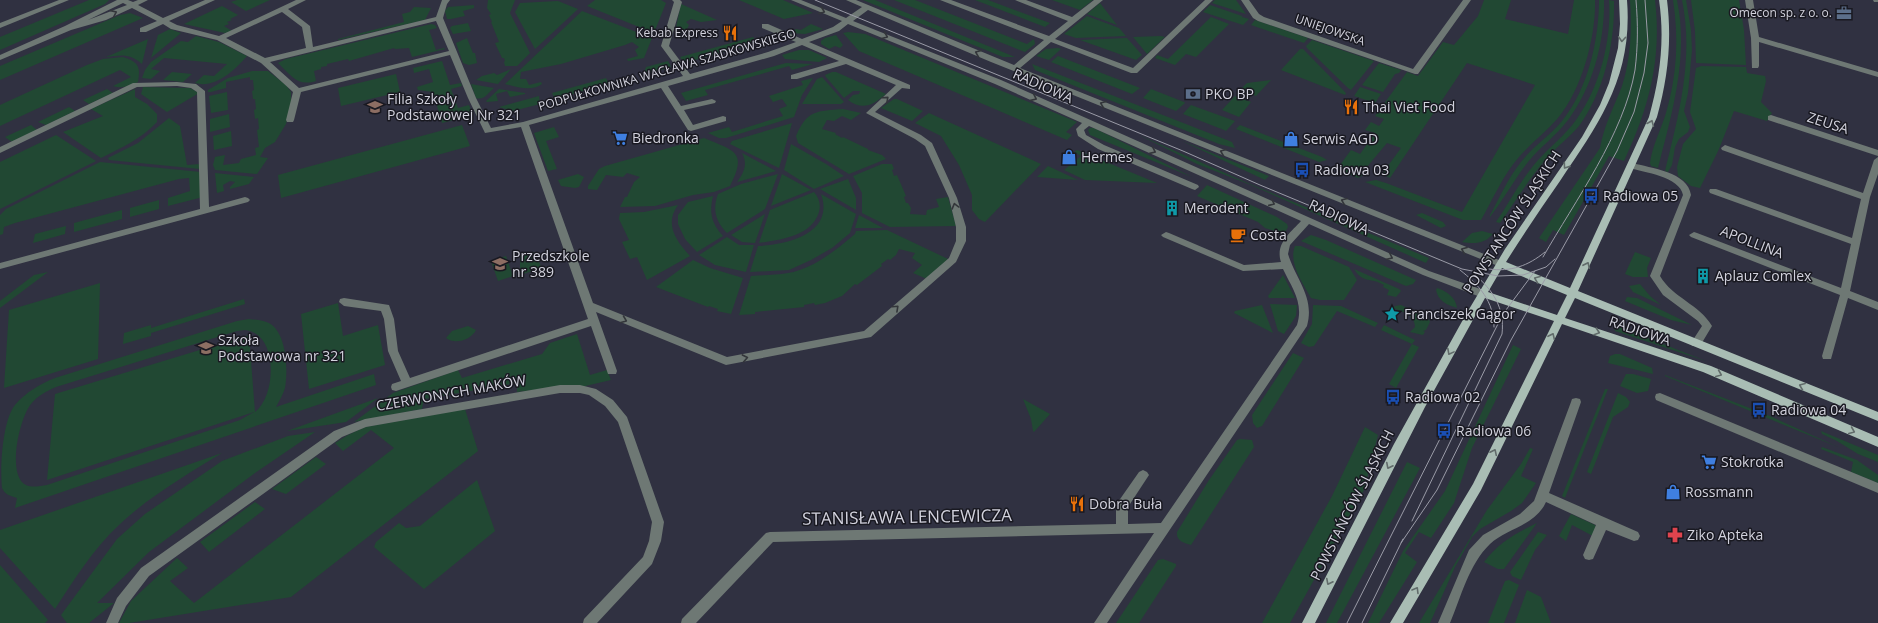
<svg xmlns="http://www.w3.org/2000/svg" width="1878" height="623" viewBox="0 0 1878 623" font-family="'Open Sans',sans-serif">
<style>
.green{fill:#214833;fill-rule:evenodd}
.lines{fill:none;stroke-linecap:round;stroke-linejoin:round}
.minor{fill:#6e7874;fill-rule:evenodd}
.major{fill:#a9bdb4;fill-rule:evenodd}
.tram{stroke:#9a9ba7;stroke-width:1}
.oneway{stroke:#33363a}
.oneway2{stroke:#616b6a}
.labels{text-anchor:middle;stroke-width:3;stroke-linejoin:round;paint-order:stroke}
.far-poi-label{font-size:12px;fill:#d2d2dd;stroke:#191921;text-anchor:end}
.far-street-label{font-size:12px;fill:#d2d2dd;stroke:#191921}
.street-label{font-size:14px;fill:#d2d2dd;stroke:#191921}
.poi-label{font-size:14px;fill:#d2d2dd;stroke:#191921;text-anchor:start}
.near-street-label{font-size:17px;fill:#d2d2dd;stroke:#191921}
</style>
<rect width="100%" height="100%" fill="#303141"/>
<g class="green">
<path d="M 89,0 L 109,0 L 105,4 L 0,50 L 0,37 Z"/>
<path d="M 237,0 L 270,0 L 246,11 L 231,2 Z"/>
<path d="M 488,0 L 515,0 L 510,13 L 530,53 L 517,66 L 505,66 L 504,62 L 505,61 L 504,58 L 502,58 L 495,43 L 499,42 L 491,22 L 492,22 L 489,15 L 491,14 L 487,8 Z"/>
<path d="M 595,0 L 661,0 L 666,3 L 654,33 L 587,6 Z"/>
<path d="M 739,0 L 783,0 L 813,13 L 784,19 Z"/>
<path d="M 863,0 L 875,0 L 1015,57 L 1003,57 Z"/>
<path d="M 894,0 L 915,0 L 1027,44 L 1034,39 L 1035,44 L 1025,52 Z"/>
<path d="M 975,0 L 988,0 L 1050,23 L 1045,27 Z"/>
<path d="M 1052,0 L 1093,0 L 1080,10 Z"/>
<path d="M 1215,0 L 1236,0 L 1246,14 L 1212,3 Z"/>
<path d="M 1484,0 L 1511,0 L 1505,19 L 1568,34 L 1574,0 L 1595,0 C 1596,37 1582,89 1558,118 C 1546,132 1531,143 1519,157 C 1503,175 1493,199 1481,220 L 1463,220 L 1365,182 L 1376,180 L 1386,183 L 1462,212 L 1535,85 L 1467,63 L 1390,178 L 1382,174 L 1401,148 L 1387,143 L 1366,168 L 1363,173 L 1365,174 L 1358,178 L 1341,171 L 1340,165 L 1351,150 L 1360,154 L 1375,133 L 1365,130 L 1371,122 L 1379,126 L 1384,119 L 1375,116 L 1407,72 L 1418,76 L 1443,42 L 1454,45 L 1478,16 Z"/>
<path d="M 1599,0 L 1604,0 C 1605,41 1593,87 1568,120 C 1556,136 1540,147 1528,162 C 1514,180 1504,199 1490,217 L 1490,215 C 1500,197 1508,178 1521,162 C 1532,147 1550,136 1562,121 C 1588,89 1599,40 1599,0 Z"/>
<path d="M 1609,0 L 1614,1 C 1615,43 1604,92 1579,126 C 1569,138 1556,147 1546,159 C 1529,179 1515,202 1500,223 L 1496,222 C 1509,203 1519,183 1533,166 C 1545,151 1561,139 1573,124 C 1599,91 1612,41 1609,0 Z"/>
<path d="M 1630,0 L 1655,0 C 1662,59 1649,108 1624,161 L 1609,156 L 1564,235 L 1553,230 L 1546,242 L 1539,238 L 1600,148 C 1604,125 1614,107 1622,86 C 1631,59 1632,28 1630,0 Z"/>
<path d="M 1673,0 L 1677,0 C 1689,57 1672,113 1658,168 L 1651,166 L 1650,163 C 1652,146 1661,130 1666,113 C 1677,76 1679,38 1673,0 Z"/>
<path d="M 1682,0 L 1686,0 L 1691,30 L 1692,50 L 1688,93 L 1684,111 L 1690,127 L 1688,132 L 1679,139 L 1675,147 L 1672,165 L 1668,172 L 1665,171 C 1679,114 1694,58 1682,0 Z"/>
<path d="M 1691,0 L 1739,0 L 1744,30 L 1746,65 L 1696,63 L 1695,31 Z"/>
<path d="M 558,1 L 578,9 L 535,49 L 515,12 L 520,3 Z"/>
<path d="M 1100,3 L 1117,25 L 1087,14 Z"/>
<path d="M 681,4 L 717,20 L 701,22 L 691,19 L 686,22 L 689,25 L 687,29 L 675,32 Z"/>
<path d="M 474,5 L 474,8 L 463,11 L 465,16 L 451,19 L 447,19 L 445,11 L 448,7 Z"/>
<path d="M 1210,5 L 1242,16 L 1242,17 L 1249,19 L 1243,25 L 1203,12 Z"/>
<path d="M 222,6 L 238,15 L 230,19 L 232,20 L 227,22 L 229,24 L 224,26 L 232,31 L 225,33 L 184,24 Z"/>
<path d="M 414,7 L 431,8 L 425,20 L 338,40 L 338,39 L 404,22 L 402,14 L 410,12 Z"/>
<path d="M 582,11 L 652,38 L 644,58 L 628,61 L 627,59 L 638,56 L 635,50 L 639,47 L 632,42 L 625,45 L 561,64 L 521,72 L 520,79 L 526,79 L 529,85 L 541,82 L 542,84 C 532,92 517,87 505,84 Z"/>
<path d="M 130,13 L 143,18 L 0,80 L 0,66 L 120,15 Z"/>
<path d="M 1087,16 L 1119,28 L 1126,36 L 1076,38 L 1064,34 Z"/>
<path d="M 1211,17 L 1229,24 L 1196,57 L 1186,54 L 1175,65 L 1155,58 L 1157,55 L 1168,59 Z"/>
<path d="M 1255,20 L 1308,38 L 1304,43 L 1251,25 Z"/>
<path d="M 468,23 L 471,31 L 453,34 L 450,28 L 452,26 Z"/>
<path d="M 431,24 L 435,25 L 437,28 L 429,30 L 436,50 L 444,48 L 445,49 L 412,57 L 409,48 L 395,49 L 394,48 L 349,61 L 348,59 L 327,64 L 327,66 L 321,67 L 321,69 L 314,71 L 316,81 C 297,87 291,75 278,63 L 286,59 Z"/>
<path d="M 811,24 L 823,29 L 805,34 L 790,33 L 796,29 L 801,30 Z"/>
<path d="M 170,29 L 181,33 L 151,58 L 158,35 Z"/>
<path d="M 848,32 L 865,34 L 1077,122 L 1066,132 L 1072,135 L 1067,140 L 859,51 L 843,33 Z"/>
<path d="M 836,35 L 843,45 L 840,48 L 835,46 L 829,49 L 821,44 L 821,41 L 825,38 Z"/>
<path d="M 196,36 L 219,42 L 247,56 C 235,70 215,89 195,83 L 204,75 L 214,76 L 227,64 L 164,58 L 151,69 L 160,71 L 151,79 L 142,78 L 145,70 L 151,62 L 181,41 L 188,42 Z"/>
<path d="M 1161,36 L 1165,37 L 1147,54 L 1133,37 Z"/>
<path d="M 753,37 L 757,43 L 684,63 L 680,57 Z"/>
<path d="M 467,38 L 473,53 L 475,53 L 477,63 L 469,65 L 463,63 L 456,43 Z"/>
<path d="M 1127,38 L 1142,55 L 1136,60 L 1080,40 Z"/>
<path d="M 148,39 L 142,64 C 130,53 121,55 106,57 Z"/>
<path d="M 1312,40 L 1374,61 L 1351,90 L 1348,88 L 1307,48 L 1306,46 Z"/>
<path d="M 1058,48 L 1061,49 L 1049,60 L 1036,56 L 1046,49 Z"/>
<path d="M 1300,49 L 1303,49 L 1346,93 L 1345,95 L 1281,70 Z"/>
<path d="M 799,50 L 809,50 L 827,58 L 819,62 L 785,59 L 782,55 Z"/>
<path d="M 1058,56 L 1140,88 L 1132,94 L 1051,62 Z"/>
<path d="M 123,57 C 138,62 141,66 138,82 C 130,86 122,89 113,86 L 131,77 L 120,70 L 0,126 L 0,105 L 87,65 L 103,59 Z"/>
<path d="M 442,61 L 450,85 L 461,83 L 462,86 L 451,89 L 458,108 L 469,105 L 473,115 L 442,123 L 433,92 L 418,90 L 417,87 L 433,82 L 429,69 L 414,73 L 413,68 Z"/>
<path d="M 668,61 L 671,67 L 643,75 L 646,67 Z"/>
<path d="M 786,63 L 813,64 L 792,70 L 789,66 L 705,90 L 708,95 L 686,101 L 681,93 Z"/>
<path d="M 1379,63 L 1401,70 L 1399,73 L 1395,74 L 1383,92 L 1362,85 Z"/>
<path d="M 1032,64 L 1232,142 L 1235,148 L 1219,144 L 1035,70 Z"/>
<path d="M 1701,66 L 1746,67 L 1747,73 L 1765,76 L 1766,81 L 1761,102 L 1772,113 L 1767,121 L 1734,111 L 1719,149 L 1700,188 L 1691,186 L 1678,176 L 1677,167 L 1683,144 L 1696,129 L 1690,112 L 1696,68 Z"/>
<path d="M 511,69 L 498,84 L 476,80 L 482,76 L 494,73 L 497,75 Z"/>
<path d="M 252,71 L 268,71 L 286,85 L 291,92 L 291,106 L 286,124 L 275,142 L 265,148 L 260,157 L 268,158 L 257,174 L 215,170 L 213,165 L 215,157 L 225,155 L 223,165 L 239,163 L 241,159 L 256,155 L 255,148 L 259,147 L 257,130 L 259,129 L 258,118 L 255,119 L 254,110 L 256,109 L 255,99 L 253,99 L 252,91 L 254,90 L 253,80 L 250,80 L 250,77 L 226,82 L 226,88 L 211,92 L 208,92 L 208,90 L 228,78 Z"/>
<path d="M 172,72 L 192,74 L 183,82 L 163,80 Z"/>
<path d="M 832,72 L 836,72 L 886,94 C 873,105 863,111 848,100 L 853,95 L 859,94 L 860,91 L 853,91 L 844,98 L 826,77 L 825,75 Z"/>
<path d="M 396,74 L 400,92 L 341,106 L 338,88 Z"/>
<path d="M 822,77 L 844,102 L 841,104 L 802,104 L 817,79 Z"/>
<path d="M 606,78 L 609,84 L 555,99 L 552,93 Z"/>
<path d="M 813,78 L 802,95 L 794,117 L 726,138 L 719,138 L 708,133 L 729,127 L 732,132 L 783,116 L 779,109 L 787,106 L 782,99 L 773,102 L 769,96 L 803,85 L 801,81 Z"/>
<path d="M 1271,80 L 1256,96 L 1240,90 L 1247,83 Z"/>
<path d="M 471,84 L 494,88 C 489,92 484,101 476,98 Z"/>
<path d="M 143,87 L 190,88 L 199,93 L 167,112 L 141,94 Z"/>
<path d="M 1360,87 L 1381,94 L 1375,103 L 1354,96 Z"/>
<path d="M 107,89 L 113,93 L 89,104 L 83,100 Z"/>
<path d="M 135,89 L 135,97 L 147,104 L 157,114 L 157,122 C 141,139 121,148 101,158 L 63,132 L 103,116 L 91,109 Z"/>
<path d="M 499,89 L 525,93 L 525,94 L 510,97 L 507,91 L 496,94 L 498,101 L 487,102 L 486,101 Z"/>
<path d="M 1151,89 L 1184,102 L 1185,103 L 1176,111 L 1143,98 Z"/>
<path d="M 227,92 L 228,110 L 211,113 L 209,96 Z"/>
<path d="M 539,96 L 540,104 L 513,111 L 499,107 Z"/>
<path d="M 1235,96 L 1251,102 L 1239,117 L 1222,110 Z"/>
<path d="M 894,99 L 897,99 L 923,111 L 912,121 L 881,108 Z"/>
<path d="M 1191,105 L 1235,121 L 1226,131 L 1224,130 L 1183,114 Z"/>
<path d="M 69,107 L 75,111 L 46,125 L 38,122 Z"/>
<path d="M 843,109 L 861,113 L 851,120 L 842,116 L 834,121 L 827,120 L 822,129 L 836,133 L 835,134 L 842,138 L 843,137 L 868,149 L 868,150 L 882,155 L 886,159 L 849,174 L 798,143 L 796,136 C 807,110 817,111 843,109 Z"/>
<path d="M 929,113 L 1041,164 L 985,222 L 979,219 L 972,210 L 972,195 L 959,165 L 941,136 L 915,123 Z"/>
<path d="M 229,114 L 230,127 L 210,132 L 210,119 Z"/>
<path d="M 169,118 L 180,126 L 187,165 L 200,164 L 200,169 L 109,160 L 108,158 L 138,143 Z"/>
<path d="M 792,123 L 779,168 L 730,144 L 732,141 Z"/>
<path d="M 31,125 L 38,131 L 12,142 L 5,137 Z"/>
<path d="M 462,125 L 470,146 L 281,198 L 278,175 Z"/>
<path d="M 1240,125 L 1322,157 L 1327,160 L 1319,162 L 1236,129 Z"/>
<path d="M 554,127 L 559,137 L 546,141 L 557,169 L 548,171 L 534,133 Z"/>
<path d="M 1090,128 L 1094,128 L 1192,177 L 1090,135 L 1088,130 Z"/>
<path d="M 231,131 L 232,146 L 214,150 L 213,136 Z"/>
<path d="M 56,135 L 96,161 L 0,209 L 0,162 Z"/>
<path d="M 1139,135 L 1250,184 L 1429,258 L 1426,263 L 1251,185 L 1197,164 Z"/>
<path d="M 704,138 C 734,151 748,151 730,186 L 714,192 L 693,195 L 655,206 L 620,207 L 625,197 L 627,197 L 634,182 L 640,177 L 627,173 L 623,177 L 606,175 L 597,190 L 588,189 L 588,186 L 599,169 L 605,166 Z"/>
<path d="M 1182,141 L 1269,176 L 1265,180 Z"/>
<path d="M 791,144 L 826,164 L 844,176 L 814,189 L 784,170 Z"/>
<path d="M 1077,150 L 1157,183 L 1085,180 L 1064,170 L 1081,156 L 1074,152 Z"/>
<path d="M 742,153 L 776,171 L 737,182 C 744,173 748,164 742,153 Z"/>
<path d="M 100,162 L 201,172 L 203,197 L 168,206 L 168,198 L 190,191 L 189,178 L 179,179 L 15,223 L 4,227 L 3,234 L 0,235 L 0,215 L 6,209 Z"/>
<path d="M 882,164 L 892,164 L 894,169 L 892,170 L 894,176 L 897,175 L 906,196 L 904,197 L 906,203 L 908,203 L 911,208 L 910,214 L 926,215 L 927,210 L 939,207 L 936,199 L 948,197 L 956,226 L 890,227 L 862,213 L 862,193 L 853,176 Z"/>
<path d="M 1048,166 L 1078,180 L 1037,177 Z"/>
<path d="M 215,173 L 254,177 L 249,184 L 230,189 L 230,187 L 235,182 L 230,181 L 223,185 L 224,191 L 217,193 Z"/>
<path d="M 578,174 L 584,177 L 579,187 L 575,188 L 561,186 L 558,180 Z"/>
<path d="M 778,174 L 765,209 L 727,233 C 716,222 712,210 718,194 L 741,184 Z"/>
<path d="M 782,174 L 811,190 L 771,206 Z"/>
<path d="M 848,179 L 856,198 L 856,210 L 820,189 Z"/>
<path d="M 1207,185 L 1277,217 L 1287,224 L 1288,227 L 1284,234 L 1265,228 L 1258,222 L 1197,196 Z"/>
<path d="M 814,192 C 819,198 821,204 819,212 C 812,236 780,240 759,243 L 770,210 Z"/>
<path d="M 821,194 L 856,214 L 850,233 L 832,248 L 811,260 L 789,270 L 750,272 L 758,246 C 788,245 835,233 821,194 Z"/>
<path d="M 713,196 C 709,212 711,223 723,236 L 697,252 L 685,239 L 678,224 L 678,215 L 688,202 Z"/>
<path d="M 159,200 L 159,209 L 130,217 L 130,208 Z"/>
<path d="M 678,205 C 664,224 676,241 690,256 L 647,280 L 637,257 L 630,259 L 622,242 L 629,240 L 619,219 L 620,213 L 644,212 Z"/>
<path d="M 122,210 L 122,219 L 74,232 L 74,223 Z"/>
<path d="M 1422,213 L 1443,222 L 1446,226 L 1441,228 L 1416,215 Z"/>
<path d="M 765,214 L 755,243 L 742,242 L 731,235 Z"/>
<path d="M 859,215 L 883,228 L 855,228 Z"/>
<path d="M 66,226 L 65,234 L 33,243 L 35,234 Z"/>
<path d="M 887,230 L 948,259 L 927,279 L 913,273 L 922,265 L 912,258 L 915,253 L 899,249 L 896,255 L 890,260 L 888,259 L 881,264 L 882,266 L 857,285 L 855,284 L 842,296 L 825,303 L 815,305 L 814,303 L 804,305 L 804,307 L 755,312 L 755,314 L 739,315 L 751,276 C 763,275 776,275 788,273 C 813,269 836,250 855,234 L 856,231 Z"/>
<path d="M 1482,231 L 1493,234 C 1484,244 1475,244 1462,242 L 1472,233 Z"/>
<path d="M 1311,235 L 1326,240 L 1416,280 L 1413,284 L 1406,286 L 1301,241 Z"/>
<path d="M 727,237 L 739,245 L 754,245 L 746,272 L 715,265 L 699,255 Z"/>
<path d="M 1295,246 L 1301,246 L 1349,267 L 1357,280 L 1344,300 L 1320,300 L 1311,298 C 1303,283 1288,263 1295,246 Z"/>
<path d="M 534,252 L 542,268 L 520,275 L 520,256 Z"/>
<path d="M 1635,252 L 1651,258 L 1647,268 L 1648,277 L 1633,277 L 1625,274 Z"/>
<path d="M 506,256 L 513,276 L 498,281 L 491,261 Z"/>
<path d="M 693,260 L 710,268 L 743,278 L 731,314 L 717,311 L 718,309 L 709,306 L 708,307 L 656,287 Z"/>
<path d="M 1354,269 L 1399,289 L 1401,291 L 1396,297 L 1387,295 L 1389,290 L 1383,287 L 1384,285 C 1371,277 1363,284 1354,269 Z"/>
<path d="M 48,272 L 0,308 L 0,301 L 34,275 Z"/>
<path d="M 1283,275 L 1295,298 L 1269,298 L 1268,296 Z"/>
<path d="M 100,283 L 98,359 L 4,388 L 9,310 Z"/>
<path d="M 1640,284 L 1650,296 L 1661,305 L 1633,292 L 1629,286 Z"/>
<path d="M 1437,288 C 1447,291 1456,298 1457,308 C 1447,305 1438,301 1436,290 Z"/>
<path d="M 1627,297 L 1637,298 L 1692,325 L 1671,320 L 1625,301 Z"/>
<path d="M 244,299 L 245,304 L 151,333 L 151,336 L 123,344 L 124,333 L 151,325 L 151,328 Z"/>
<path d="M 338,303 L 343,336 L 378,325 L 385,365 L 309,389 L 301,314 Z"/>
<path d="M 1270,304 L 1297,305 L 1296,316 L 1284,334 L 1278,331 Z"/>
<path d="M 1262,305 L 1273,333 L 1234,313 L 1235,311 Z"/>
<path d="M 1313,305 L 1341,306 L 1378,323 L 1375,327 L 1337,311 L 1314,346 L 1309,347 L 1301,343 L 1312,324 Z"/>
<path d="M 1401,305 L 1428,318 L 1430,322 L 1426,330 L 1423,331 L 1425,332 L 1423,335 L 1410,332 L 1415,327 C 1415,315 1403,312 1393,308 L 1395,306 Z"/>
<path d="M 249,319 C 257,320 265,320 272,325 C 287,337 288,371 285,388 C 283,395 279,401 276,407 L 374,374 L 376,385 L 15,508 L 17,498 C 11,496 5,495 2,488 C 0,470 2,421 15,405 C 26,392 40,384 55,378 L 237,321 ZM 245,330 C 278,333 277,395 255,412 L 249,335 L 55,394 L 47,480 L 254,412 L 240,420 L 47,485 C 40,486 32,488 26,485 C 6,475 20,417 31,404 C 37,396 47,391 56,387 L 237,331 Z"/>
<path d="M 1384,325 L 1415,340 L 1412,344 L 1419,347 L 1396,388 L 1389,384 L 1412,344 L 1381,330 Z"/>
<path d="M 1615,325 L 1706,361 L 1615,331 L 1614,327 Z"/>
<path d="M 468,326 L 476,330 C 471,340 455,345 446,338 L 452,331 Z"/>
<path d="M 577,334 L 590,375 L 607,370 L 611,380 L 581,387 L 562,387 L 517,392 L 517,383 L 424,399 L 422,409 L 354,422 L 393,393 L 458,370 L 462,378 L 542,354 L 550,343 Z"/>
<path d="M 1513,345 L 1521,349 L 1472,448 L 1454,503 L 1431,538 L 1419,532 L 1405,553 L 1417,562 L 1379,623 L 1368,623 L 1403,551 L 1445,491 Z"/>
<path d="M 1293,353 L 1304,358 L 1262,426 L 1257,428 L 1253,423 L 1252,415 Z"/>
<path d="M 1615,354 L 1620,354 L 1652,368 L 1653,374 L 1608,363 L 1610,356 Z"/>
<path d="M 1626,374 L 1633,374 L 1651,379 L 1648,391 L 1637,393 L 1620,386 Z"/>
<path d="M 1665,375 L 1770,416 L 1838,447 L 1665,376 Z"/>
<path d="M 1605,389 L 1608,389 L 1565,498 L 1562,496 Z"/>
<path d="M 1618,393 L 1626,397 L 1630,402 L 1628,407 L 1613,417 L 1591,474 L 1587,472 Z"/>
<path d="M 378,398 L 346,422 L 287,431 Z"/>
<path d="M 1023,399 L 1050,414 L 1034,432 L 1033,431 L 1031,419 Z"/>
<path d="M 465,409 L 478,451 L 291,597 L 129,623 L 119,623 L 131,601 L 177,558 L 188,568 L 170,581 L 194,603 L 394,448 L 371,430 L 343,451 L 335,443 L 348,435 L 365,427 Z"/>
<path d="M 1365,427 L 1378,435 L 1364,490 L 1290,623 L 1262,623 L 1332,496 Z"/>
<path d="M 1821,431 L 1878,455 L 1878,462 L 1858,454 L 1837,441 L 1822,434 Z"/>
<path d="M 315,432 L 255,473 L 149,552 L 97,603 L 114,603 L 89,623 L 67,623 L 61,615 L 117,539 L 145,514 L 222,461 L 288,436 Z"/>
<path d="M 1240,439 L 1252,440 L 1254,447 L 1191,545 C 1184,543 1176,541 1177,532 L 1209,480 L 1237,440 Z"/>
<path d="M 1822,447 L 1857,460 L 1878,475 L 1878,483 L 1851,472 L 1853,462 L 1821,449 Z"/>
<path d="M 1530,448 L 1533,449 L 1521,476 L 1536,483 L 1522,503 L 1511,511 L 1480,529 L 1472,537 L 1455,567 L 1430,623 L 1419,623 L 1487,510 L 1521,464 Z"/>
<path d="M 222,453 C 189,473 147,498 119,525 C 93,549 74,580 55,609 L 0,548 L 0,530 Z"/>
<path d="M 316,457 L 326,464 L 286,494 L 272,489 Z"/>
<path d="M 1407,462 L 1420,468 L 1337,623 L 1326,623 Z"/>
<path d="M 477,480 L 495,531 L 424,589 L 374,547 L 376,542 L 399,523 L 406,528 L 420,526 Z"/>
<path d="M 255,502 L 265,509 L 209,552 L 200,542 Z"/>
<path d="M 1571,514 L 1595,525 L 1597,530 L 1595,535 L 1591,535 L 1572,525 L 1566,541 L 1559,536 Z"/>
<path d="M 1537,523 L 1504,569 L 1498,569 L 1484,562 C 1498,543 1516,533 1537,523 Z"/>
<path d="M 1538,532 L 1547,535 L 1535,550 L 1521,580 L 1512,576 L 1510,572 Z"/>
<path d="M 1163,559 L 1176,564 L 1176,566 L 1139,623 L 1116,623 L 1158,560 Z"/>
<path d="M 0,565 L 48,620 L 45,623 L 0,623 Z"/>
<path d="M 1509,580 L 1519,585 L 1504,623 L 1488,623 L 1505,581 Z"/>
<path d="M 1527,590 L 1541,597 L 1551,623 L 1515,623 Z"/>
</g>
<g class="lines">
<g class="minor">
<path d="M 59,0 L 69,0 L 0,28 L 0,23 Z"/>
<path d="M 117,0 L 128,0 L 133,2 L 138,0 L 148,0 L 138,5 L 163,18 L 205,0 L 215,0 L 169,21 L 177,25 L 219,36 L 296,0 L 306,0 L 288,9 L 310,26 L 313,47 L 436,17 L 442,0 L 450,0 L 447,4 L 443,18 L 476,98 L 491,128 L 523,122 L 683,76 L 661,46 L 674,2 L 672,0 L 680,0 L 682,2 L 669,46 L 690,74 L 768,52 L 796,42 L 762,28 L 762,24 L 768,24 L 802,39 L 833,27 L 842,21 L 791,0 L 801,0 L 846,18 L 862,7 L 846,0 L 856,0 L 1014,65 L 1044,40 L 940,0 L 951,0 L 1049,36 L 1068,21 L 1015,0 L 1026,0 L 1072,17 L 1094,0 L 1103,0 L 1055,39 L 1133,68 L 1205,0 L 1213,0 L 1137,73 L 1131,73 L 1051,42 L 1020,68 L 1504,262 L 1506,264 L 1501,267 L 1498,266 L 991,62 L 868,10 L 853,21 L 1001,80 L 1429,271 L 1486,291 L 1488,294 L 1483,298 L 1423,275 L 1309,224 L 1290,245 L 1288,254 C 1296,280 1315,297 1307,326 L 1107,623 L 1094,623 L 1154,533 L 773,542 L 696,623 L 681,623 L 682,619 L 766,533 L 770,532 L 1116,524 L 1116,506 L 1118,502 L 1139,472 L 1143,470 L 1147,472 L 1149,475 L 1128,507 L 1128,524 L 1161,523 L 1297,325 C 1304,303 1292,288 1283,269 L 1243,271 L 1163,237 L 1161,235 L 1166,232 L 1169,233 L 1244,265 L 1281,262 C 1275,244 1290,233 1301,221 L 1089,126 L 1084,130 L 1086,135 L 1104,145 L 1198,185 L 1199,187 L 1195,190 L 1192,189 L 1098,149 L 1078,136 L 1076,129 L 1082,123 L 995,84 L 848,24 L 839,31 L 809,42 L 910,85 L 910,89 L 902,88 L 875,112 L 921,135 L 932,143 L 957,198 L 966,227 L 966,241 L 956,262 L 871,337 L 726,365 L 596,312 L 617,371 L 616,374 L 608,374 L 607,371 L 591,326 L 396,391 L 392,390 L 391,387 L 392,384 L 401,381 L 388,351 L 384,319 L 381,311 L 344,306 L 339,302 L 340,299 L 344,298 L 389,305 L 394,319 L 398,351 L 410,378 L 588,319 L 521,127 L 485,133 L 468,98 L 450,55 L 301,92 L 294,120 L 293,122 L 287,122 L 286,120 L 293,92 L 261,63 L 217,40 L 171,29 L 163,24 L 146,32 L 140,32 L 140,28 L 157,21 L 132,8 L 106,20 L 71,30 L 0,60 L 0,55 L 65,26 ZM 123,3 L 127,5 L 88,20 ZM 282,12 L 302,27 L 306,48 L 265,58 L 226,38 ZM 436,21 L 449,51 L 299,88 L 270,62 ZM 802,45 L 839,61 L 791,75 L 791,79 L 797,79 L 846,64 L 896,85 L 866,113 L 915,139 L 925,146 L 949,198 L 956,227 L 956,241 L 949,258 L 864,331 L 727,357 L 593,303 L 529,125 L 661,88 L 688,130 L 691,131 L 726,121 L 726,117 L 723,116 L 693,125 L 684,110 L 715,103 L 716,101 L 712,99 L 681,106 L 668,86 L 774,56 Z"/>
<path d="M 1241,0 L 1249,0 L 1259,14 L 1264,17 L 1413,69 L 1463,0 L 1471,0 L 1418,74 L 1415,74 L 1258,21 L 1253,18 Z"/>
<path d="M 1745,0 L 1753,0 L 1759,37 L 1878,72 L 1878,77 L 1759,42 L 1759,66 L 1758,68 L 1752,68 L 1751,38 Z"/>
<path d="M 1873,0 L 1878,0 L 1878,2 L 1874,2 Z"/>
<path d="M 177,82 L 196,84 L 205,91 L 209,207 L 245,197 L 248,198 L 250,200 L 248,202 L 0,269 L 0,263 L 200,209 L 197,92 L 191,88 L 177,86 L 137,87 L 0,153 L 0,147 L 133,83 Z"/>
<path d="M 1771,115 L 1878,150 L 1878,156 L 1768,120 L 1768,116 Z"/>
<path d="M 1725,145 L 1863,193 L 1874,160 L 1878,157 L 1878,174 L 1870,197 L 1850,291 L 1878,302 L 1878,310 L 1848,298 L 1831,359 L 1823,359 L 1822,356 L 1840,295 L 1691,237 L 1689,235 L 1694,232 L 1697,233 L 1841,288 L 1851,244 L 1710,193 L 1709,191 L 1710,189 L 1716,189 L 1852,238 L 1861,199 L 1722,150 L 1721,148 Z"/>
<path d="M 1632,163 C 1651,168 1688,172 1691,195 L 1660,276 C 1673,298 1699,304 1712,326 L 1700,346 L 1692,346 L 1691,343 L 1702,326 L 1698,321 L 1663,295 L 1650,276 L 1683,195 C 1680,177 1644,172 1629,168 L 1628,166 Z"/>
<path d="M 560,385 L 580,385 L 596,389 L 613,400 L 627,417 L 664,522 L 661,541 L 652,564 L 597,623 L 583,623 L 584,619 L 643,557 L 649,541 L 652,522 L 618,422 L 605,406 L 589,395 L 580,393 L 560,393 L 366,427 L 342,437 L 149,576 L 126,606 L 118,623 L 106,623 L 117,598 L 141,568 L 334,431 L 365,419 Z"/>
<path d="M 1660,393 L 1878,483 L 1878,493 L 1656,400 L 1655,397 L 1656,394 Z"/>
<path d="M 1576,398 L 1580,399 L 1581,402 L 1549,493 L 1638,532 L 1640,536 L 1638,540 L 1634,541 L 1606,530 L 1593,559 L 1589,560 L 1585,559 L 1583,555 L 1596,525 L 1546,502 C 1536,525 1506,529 1490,544 C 1469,564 1461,597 1450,623 L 1438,623 L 1469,550 L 1483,535 L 1520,514 L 1534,501 L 1571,402 L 1572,399 Z"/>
</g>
<path class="major" d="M 1619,0 L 1627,0 C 1633,76 1600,122 1560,181 C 1541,208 1523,235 1506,262 L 1570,288 L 1649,117 C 1660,78 1665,40 1659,0 L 1667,0 C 1672,40 1668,78 1657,117 L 1578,291 L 1878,412 L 1878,421 L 1575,298 L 1565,318 L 1711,366 L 1878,437 L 1878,447 L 1703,372 L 1562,324 L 1481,490 L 1403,623 L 1390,623 L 1473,484 L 1554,321 L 1485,298 L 1425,407 L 1315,623 L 1302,623 L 1394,444 L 1465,316 L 1505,249 L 1582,137 L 1600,105 L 1609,83 L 1618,48 L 1620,24 ZM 1502,268 L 1567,295 L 1557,315 L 1488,292 Z"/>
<g class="tram">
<path d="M 815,0 L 1183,151 L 1260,185 L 1462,269 L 1498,276 L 1523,275 L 1546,267 L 1555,259"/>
<path d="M 1543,257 C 1575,201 1624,134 1635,70 C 1638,46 1638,24 1636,0"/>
<path d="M 1489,269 C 1511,272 1528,266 1545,252"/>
<path d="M 1460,270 C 1479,285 1494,301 1494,327"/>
<path d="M 1412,521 L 1502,334 C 1505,308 1493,290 1474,274"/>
<path d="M 1401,543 L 1437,490 L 1511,340 L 1617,151 L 1634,112 L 1644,73 L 1648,43 L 1645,0"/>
<path d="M 1347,623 L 1503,314 L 1535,271"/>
<path d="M 1362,623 L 1403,539"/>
</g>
</g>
<defs><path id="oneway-chevron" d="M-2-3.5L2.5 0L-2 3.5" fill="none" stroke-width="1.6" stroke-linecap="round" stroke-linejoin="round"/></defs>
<g class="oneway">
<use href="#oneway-chevron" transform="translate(822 11) rotate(22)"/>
<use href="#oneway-chevron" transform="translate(114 13) rotate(-24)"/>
<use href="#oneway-chevron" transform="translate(885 36) rotate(22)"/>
<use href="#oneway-chevron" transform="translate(978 53) rotate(-157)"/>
<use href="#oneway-chevron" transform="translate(1034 98) rotate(24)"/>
<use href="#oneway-chevron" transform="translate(886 99) rotate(-42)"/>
<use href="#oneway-chevron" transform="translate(1103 104) rotate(-158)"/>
<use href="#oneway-chevron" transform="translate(1153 151) rotate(24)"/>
<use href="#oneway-chevron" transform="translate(1223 152) rotate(-158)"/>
<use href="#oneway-chevron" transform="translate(1344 201) rotate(-158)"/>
<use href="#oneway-chevron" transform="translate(1272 203) rotate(24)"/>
<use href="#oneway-chevron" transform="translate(955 206) rotate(-105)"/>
<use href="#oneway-chevron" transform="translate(1464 250) rotate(-159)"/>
<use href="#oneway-chevron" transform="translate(1390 257) rotate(25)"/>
<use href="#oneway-chevron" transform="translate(896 308) rotate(-43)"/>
<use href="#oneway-chevron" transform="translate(624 320) rotate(22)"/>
<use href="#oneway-chevron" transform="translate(745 358) rotate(-11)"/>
</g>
<g class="oneway2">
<use href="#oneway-chevron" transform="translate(1622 39) rotate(94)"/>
<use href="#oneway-chevron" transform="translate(1651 123) rotate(-67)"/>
<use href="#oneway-chevron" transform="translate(1566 166) rotate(125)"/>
<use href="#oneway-chevron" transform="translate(1587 265) rotate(-65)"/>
<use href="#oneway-chevron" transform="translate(1537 279) rotate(-158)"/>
<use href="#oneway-chevron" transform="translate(1597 332) rotate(18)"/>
<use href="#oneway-chevron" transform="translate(1552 336) rotate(-65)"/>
<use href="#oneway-chevron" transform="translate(1450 352) rotate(118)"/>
<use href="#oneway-chevron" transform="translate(1719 374) rotate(23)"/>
<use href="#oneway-chevron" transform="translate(1802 386) rotate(-158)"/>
<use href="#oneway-chevron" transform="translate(1852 431) rotate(23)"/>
<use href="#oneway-chevron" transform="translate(1494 452) rotate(-64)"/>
<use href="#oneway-chevron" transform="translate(1389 466) rotate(117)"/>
<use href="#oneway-chevron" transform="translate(1329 582) rotate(117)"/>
<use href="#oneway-chevron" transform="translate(1416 590) rotate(-59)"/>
</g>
<defs>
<g id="office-bare" transform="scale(1.2)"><path d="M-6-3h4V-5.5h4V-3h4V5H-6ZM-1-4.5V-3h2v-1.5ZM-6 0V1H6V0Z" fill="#5c6f8a" stroke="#191921" stroke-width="2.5" paint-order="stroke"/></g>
<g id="restaurant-bare" transform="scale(1.2)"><path d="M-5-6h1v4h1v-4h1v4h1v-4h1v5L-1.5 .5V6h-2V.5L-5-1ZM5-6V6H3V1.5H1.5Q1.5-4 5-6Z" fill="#e8710a" stroke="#191921" stroke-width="2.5" paint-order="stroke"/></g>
<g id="bank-bare" transform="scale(1.2)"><path d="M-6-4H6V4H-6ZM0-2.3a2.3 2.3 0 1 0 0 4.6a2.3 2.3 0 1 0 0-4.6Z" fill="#5c6f8a" stroke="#191921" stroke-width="2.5" paint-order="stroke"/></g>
<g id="school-bare" transform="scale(1.2)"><path d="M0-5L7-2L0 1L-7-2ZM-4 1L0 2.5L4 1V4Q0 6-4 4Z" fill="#8d6e63" stroke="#191921" stroke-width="2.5" paint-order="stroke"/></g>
<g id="supermarket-bare" transform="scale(1.2)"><path d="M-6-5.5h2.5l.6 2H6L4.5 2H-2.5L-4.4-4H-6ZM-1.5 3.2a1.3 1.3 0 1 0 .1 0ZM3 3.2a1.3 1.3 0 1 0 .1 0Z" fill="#3f7fe0" stroke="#191921" stroke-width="2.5" paint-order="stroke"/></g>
<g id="shop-bare" transform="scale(1.2)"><path d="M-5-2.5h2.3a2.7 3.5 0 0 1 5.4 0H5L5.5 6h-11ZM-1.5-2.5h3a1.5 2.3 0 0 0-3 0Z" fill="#3f7fe0" stroke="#191921" stroke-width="2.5" paint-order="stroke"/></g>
<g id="bus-bare" transform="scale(1.2)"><path d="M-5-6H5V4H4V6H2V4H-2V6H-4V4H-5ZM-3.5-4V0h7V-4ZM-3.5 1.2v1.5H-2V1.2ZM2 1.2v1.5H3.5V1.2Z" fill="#1a4fb4" stroke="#191921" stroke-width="2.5" paint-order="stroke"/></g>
<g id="building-bare" transform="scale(1.2)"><path d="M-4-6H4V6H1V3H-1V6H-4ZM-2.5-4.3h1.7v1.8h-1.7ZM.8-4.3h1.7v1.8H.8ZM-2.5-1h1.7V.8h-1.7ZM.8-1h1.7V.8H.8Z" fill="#0f9aa8" stroke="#191921" stroke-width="2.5" paint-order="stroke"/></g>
<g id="cafe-bare" transform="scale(1.2)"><path d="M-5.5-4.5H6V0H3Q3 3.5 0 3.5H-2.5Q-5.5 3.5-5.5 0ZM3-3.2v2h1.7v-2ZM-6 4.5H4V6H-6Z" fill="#e8710a" stroke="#191921" stroke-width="2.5" paint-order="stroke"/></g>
<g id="sight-bare" transform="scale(1.2)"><path d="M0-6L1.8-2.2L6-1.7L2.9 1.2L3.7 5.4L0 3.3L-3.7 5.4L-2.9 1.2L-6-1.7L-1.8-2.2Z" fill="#0f9aa8" stroke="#191921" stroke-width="2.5" paint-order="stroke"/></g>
<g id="pharmacy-bare" transform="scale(1.2)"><path d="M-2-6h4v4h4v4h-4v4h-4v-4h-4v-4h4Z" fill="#e0444e" stroke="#191921" stroke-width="2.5" paint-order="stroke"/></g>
</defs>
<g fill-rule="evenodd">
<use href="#office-bare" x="1844" y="13"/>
<use href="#restaurant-bare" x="730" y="33"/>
<use href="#bank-bare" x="1193" y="94"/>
<use href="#school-bare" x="375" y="107"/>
<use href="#restaurant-bare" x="1351" y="107"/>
<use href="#supermarket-bare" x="620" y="138"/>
<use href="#shop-bare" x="1291" y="139"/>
<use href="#shop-bare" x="1069" y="157"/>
<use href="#bus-bare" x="1302" y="170"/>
<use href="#bus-bare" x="1591" y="196"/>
<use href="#building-bare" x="1172" y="208"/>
<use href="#cafe-bare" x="1238" y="235"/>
<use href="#school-bare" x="500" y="264"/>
<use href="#building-bare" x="1703" y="276"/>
<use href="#sight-bare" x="1392" y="314"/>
<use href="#school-bare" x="206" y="348"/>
<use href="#bus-bare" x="1393" y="397"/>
<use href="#bus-bare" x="1759" y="410"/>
<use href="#bus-bare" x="1444" y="431"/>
<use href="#supermarket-bare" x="1709" y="462"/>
<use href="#shop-bare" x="1673" y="492"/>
<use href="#restaurant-bare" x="1077" y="504"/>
<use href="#pharmacy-bare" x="1675" y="535"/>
</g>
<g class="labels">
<g class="far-poi-label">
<text x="1832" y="17">Omecon sp. z o. o.</text>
<text x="718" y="37">Kebab Express</text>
</g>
<g class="far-street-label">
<text transform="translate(1330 30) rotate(19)" y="4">UNIEJOWSKA</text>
<text transform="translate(667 70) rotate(-16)" y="4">PODPUŁKOWNIKA WACŁAWA SZADKOWSKIEGO</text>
</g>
<g class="street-label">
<text transform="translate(1043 86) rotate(24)" y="5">RADIOWA</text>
<text transform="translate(1828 123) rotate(18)" y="5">ZEUSA</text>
<text transform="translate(1339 217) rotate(25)" y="5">RADIOWA</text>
<text transform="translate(1512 222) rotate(-57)" y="5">POWSTAŃCÓW ŚLĄSKICH</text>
<text transform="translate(1752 242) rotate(21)" y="5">APOLLINA</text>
<text transform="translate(1640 331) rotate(19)" y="5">RADIOWA</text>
<text transform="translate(451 393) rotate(-10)" y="5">CZERWONYCH MAKÓW</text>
<text transform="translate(1352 505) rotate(-63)" y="5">POWSTAŃCÓW ŚLĄSKICH</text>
</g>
<g class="poi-label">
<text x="1205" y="99">PKO BP</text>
<text x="387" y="104">Filia Szkoły<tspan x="387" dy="16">Podstawowej Nr 321</tspan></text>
<text x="1363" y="112">Thai Viet Food</text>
<text x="632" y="143">Biedronka</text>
<text x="1303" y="144">Serwis AGD</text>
<text x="1081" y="162">Hermes</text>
<text x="1314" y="175">Radiowa 03</text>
<text x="1603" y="201">Radiowa 05</text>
<text x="1184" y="213">Merodent</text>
<text x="1250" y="240">Costa</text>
<text x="512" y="261">Przedszkole<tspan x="512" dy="16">nr 389</tspan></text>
<text x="1715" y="281">Aplauz Comlex</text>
<text x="1404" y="319">Franciszek Gągor</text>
<text x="218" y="345">Szkoła<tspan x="218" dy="16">Podstawowa nr 321</tspan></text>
<text x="1405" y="402">Radiowa 02</text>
<text x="1771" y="415">Radiowa 04</text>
<text x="1456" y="436">Radiowa 06</text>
<text x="1721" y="467">Stokrotka</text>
<text x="1685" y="497">Rossmann</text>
<text x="1089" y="509">Dobra Buła</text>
<text x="1687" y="540">Ziko Apteka</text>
</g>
<g class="near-street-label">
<text transform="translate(907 517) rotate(-1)" y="6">STANISŁAWA LENCEWICZA</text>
</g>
</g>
</svg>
